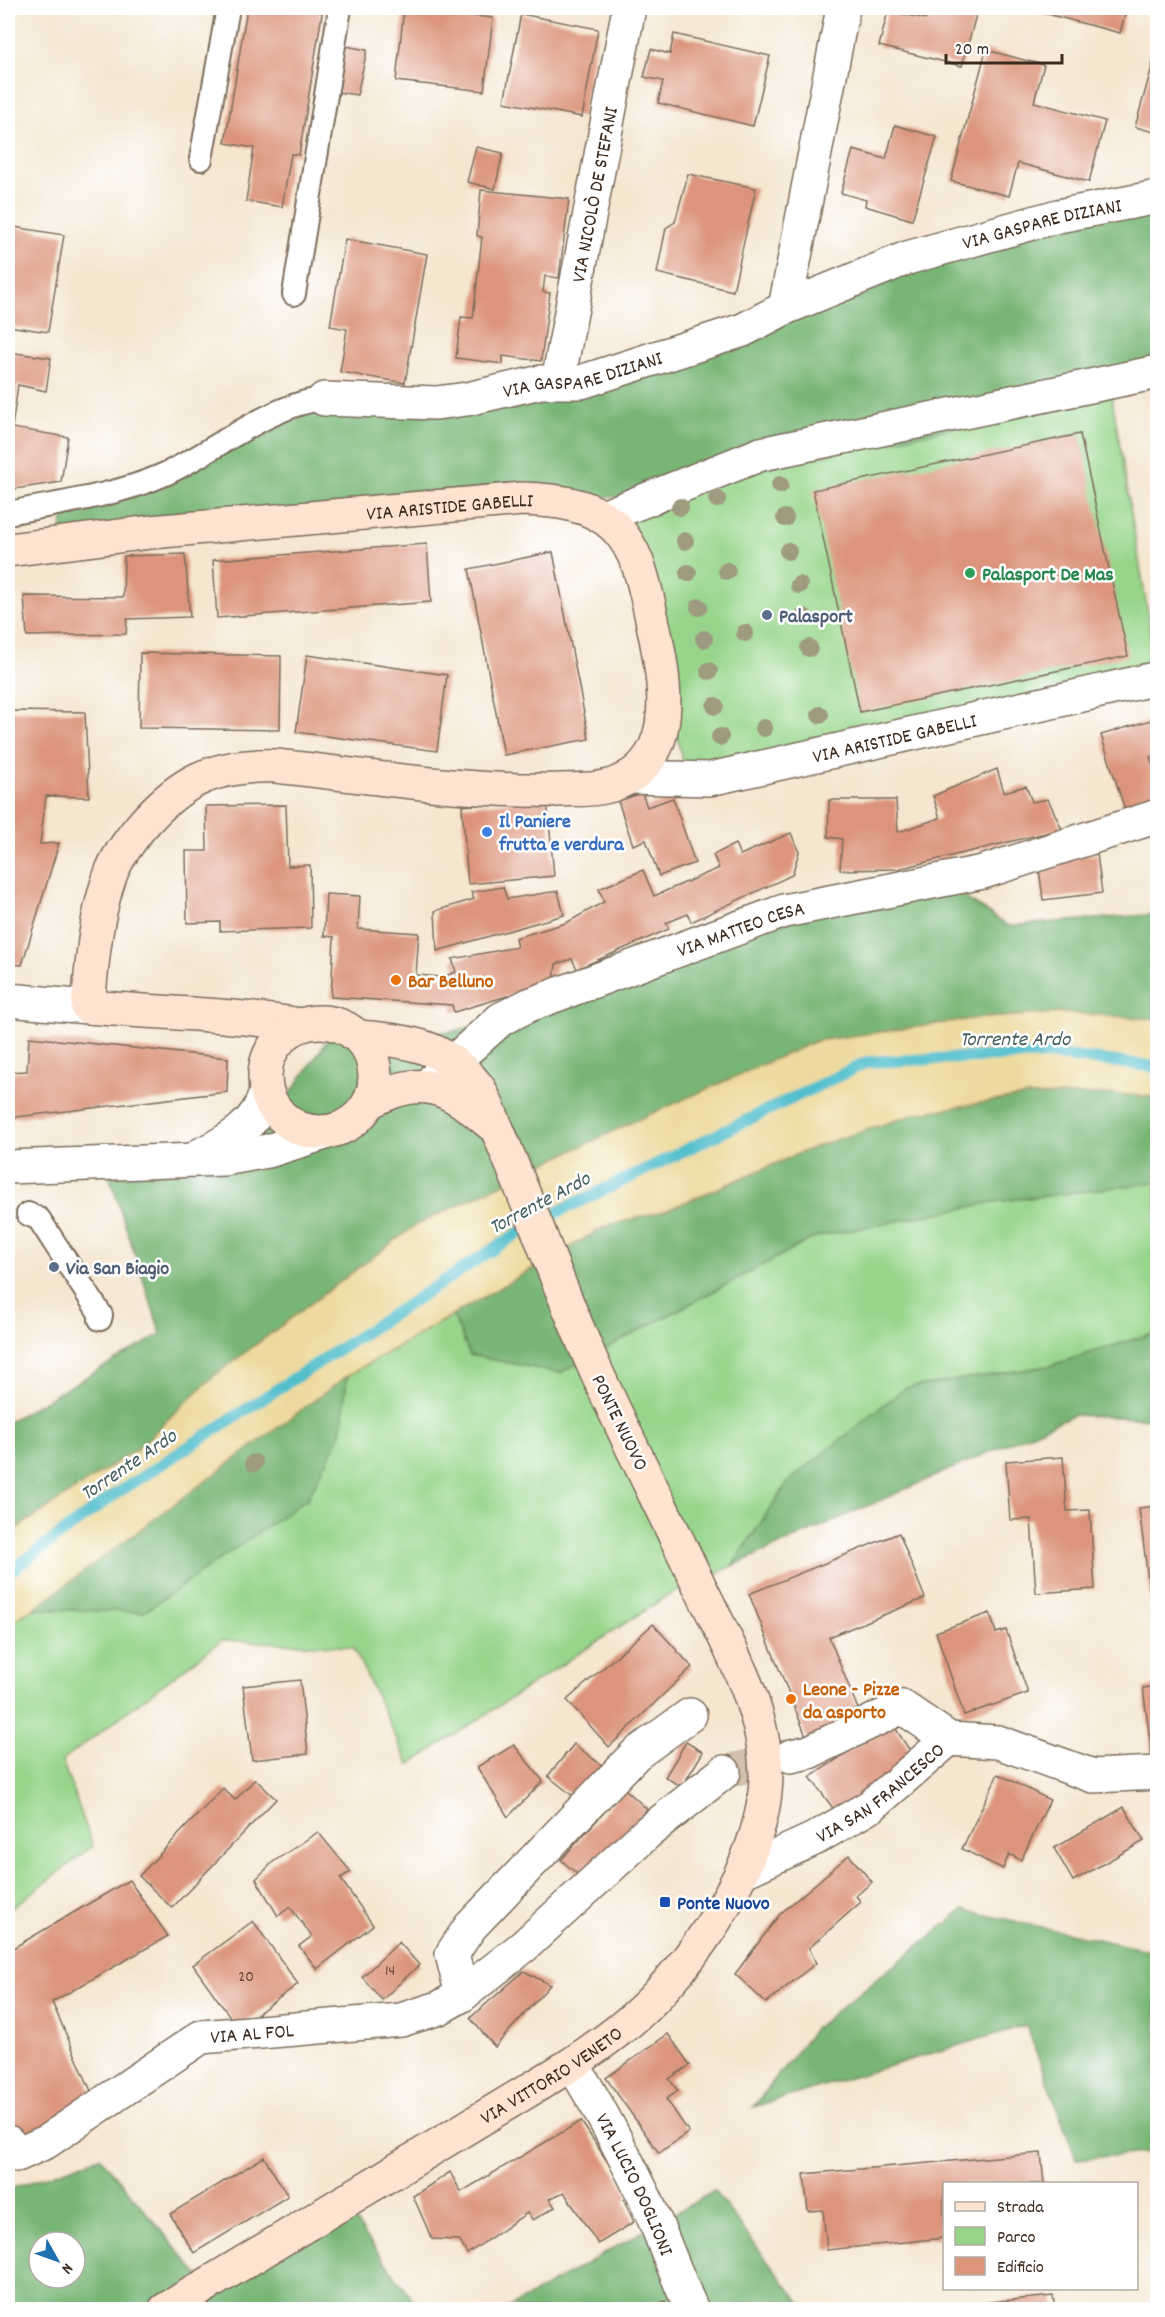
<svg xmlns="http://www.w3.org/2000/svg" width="1165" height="2317" viewBox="0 0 1165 2317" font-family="Dekko,sans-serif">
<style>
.green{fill:#96d58a;stroke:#688054;stroke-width:1.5}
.forest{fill:#78b676;stroke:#5a704a;stroke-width:1.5;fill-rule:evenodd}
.sand{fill:#eeda9e;stroke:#94825e;stroke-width:1.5}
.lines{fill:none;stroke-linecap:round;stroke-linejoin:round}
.stream{stroke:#53bfcd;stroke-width:12}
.building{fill:#dc957b}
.minor-tunnel{stroke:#d0c0ac;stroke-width:33;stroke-dasharray:33 16;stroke-linecap:butt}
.service-casing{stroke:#7c6c5c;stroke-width:26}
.minor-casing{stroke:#7c6c5c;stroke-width:36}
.tertiary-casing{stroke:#7c6c5c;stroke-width:36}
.secondary-casing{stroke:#7c6c5c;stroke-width:36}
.service{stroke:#fff;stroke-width:22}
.minor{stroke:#fff;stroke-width:33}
.tertiary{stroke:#fff;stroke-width:33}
.secondary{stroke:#fee3d1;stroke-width:33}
.tree{fill:#9e9b80}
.leisure-dot{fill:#2e9e5b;stroke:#fff;stroke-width:2}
.service-dot{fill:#5c6f8a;stroke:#fff;stroke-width:2}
.shop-dot{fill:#3f7fe0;stroke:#fff;stroke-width:2}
.food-dot{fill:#e8710a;stroke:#fff;stroke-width:2}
.transit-dot{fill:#1a4fb4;stroke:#fff;stroke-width:2}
.labels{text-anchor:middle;stroke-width:5;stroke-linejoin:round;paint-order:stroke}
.number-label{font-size:16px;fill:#634535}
.street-label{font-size:20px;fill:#3b2a1e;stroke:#fff}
.leisure-label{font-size:20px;font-weight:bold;fill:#27864d;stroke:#fff;text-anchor:start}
.service-label{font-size:20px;font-weight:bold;fill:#4e5e75;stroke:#fff;text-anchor:start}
.shop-label{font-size:20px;font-weight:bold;fill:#366cbe;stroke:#fff;text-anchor:start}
.food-label{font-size:20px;font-weight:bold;fill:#c56008;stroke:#fff;text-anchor:start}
.transit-label{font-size:20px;font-weight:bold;fill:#164399;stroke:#fff;text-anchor:start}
.water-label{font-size:21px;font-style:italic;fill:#435e5b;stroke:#fff}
</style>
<rect width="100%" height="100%" fill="#fff"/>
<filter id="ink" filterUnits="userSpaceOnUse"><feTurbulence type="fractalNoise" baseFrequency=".0167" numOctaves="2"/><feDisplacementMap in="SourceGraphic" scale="12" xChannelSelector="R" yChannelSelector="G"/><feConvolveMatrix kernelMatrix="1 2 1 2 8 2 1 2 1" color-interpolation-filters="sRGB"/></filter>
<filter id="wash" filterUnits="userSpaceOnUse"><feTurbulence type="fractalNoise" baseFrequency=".008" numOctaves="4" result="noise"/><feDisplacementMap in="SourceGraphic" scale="24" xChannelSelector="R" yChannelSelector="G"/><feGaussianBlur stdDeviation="1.35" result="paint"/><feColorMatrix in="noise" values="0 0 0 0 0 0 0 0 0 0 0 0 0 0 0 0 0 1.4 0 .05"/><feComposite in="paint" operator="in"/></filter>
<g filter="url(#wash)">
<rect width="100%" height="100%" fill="#f5e6d0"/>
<g class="green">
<path d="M 1111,392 L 1157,668 L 688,785 L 623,497 Z"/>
<path d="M 1157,1182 L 1157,1332 L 1049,1366 L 905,1388 L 788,1482 L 732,1566 L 665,1597 L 409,1765 L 353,1647 L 222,1640 L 62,1761 L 93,1846 L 8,1911 L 8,1624 L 33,1609 L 144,1612 L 341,1434 L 347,1376 L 453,1315 L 470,1355 L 560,1373 L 815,1237 L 994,1202 Z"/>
</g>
<g class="forest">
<path d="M 1157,183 L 1157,385 L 623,497 L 453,498 L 60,535 L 65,509 L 319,409 L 458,412 L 799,307 Z"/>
<path d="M 947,886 L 1008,926 L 1157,914 L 1157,1019 L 1061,1013 L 973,1019 L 816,1041 L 633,1122 L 416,1225 L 214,1376 L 137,1449 L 8,1534 L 8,1422 L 161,1334 L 102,1154 L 266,1129 L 333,1032 L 450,1032 L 523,1014 L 797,913 Z"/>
<path d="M 1115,1094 L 1157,1097 L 1157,1182 L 994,1202 L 815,1237 L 560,1373 L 470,1355 L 453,1315 L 606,1226 L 667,1210 L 814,1147 L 918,1113 L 1024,1096 Z"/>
<path d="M 1157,1332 L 1157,1419 L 1073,1415 L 732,1566 L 788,1482 L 905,1388 L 1049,1366 Z"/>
<path d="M 347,1376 L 341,1434 L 308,1498 L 144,1612 L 33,1609 Z"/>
<path d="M 963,1910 L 1157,1952 L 1157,2152 L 1076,2159 L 1026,2025 L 753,2107 L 814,2029 Z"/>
<path d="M 100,2157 L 207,2285 L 341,2202 L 420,2309 L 8,2310 L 8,2190 ZM 39,2242 L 75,2242 L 75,2278 L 39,2278 Z"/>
<path d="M 714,2191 L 805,2309 L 505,2310 Z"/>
</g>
<path class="sand" d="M 1061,1013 L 1157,1019 L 1157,1097 L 1115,1094 L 1024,1096 L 918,1113 L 814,1147 L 667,1210 L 606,1226 L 347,1376 L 33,1609 L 8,1624 L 8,1534 L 137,1449 L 214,1376 L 416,1225 L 633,1122 L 816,1041 L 973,1019 Z"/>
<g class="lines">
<path class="stream" d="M 8,1573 L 111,1497 L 529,1226 L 867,1062 L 1049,1054 L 1158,1067"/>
</g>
<g id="blocks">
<g class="building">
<path d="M 247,8 L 323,8 L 299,155 L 291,154 L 282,207 L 246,201 L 254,148 L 225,143 Z"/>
<path d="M 404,8 L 493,18 L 484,91 L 396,81 Z"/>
<path d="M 930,8 L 978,8 L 962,66 L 879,46 L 888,11 L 926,19 Z"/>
<path d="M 1044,8 L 1127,8 L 1120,33 L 1043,13 Z"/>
<path d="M 521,14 L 598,29 L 582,117 L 504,102 Z"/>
<path d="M 674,34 L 770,56 L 753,126 L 658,103 L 663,81 L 644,77 L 651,49 L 670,54 Z"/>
<path d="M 346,46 L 367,50 L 357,95 L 337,92 Z"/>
<path d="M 1157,49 L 1158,49 L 1158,133 L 1135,127 Z"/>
<path d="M 986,50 L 1044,65 L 1034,102 L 1105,121 L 1089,182 L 1018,163 L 1009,196 L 951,181 Z"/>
<path d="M 895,125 L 937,137 L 912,220 L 865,206 L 866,200 L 841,193 L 853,150 L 886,159 Z"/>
<path d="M 476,147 L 503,153 L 495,189 L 467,182 Z"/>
<path d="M 688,174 L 756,188 L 733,291 L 657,273 L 666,228 L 675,222 Z"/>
<path d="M 481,190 L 569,199 L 559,278 L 545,276 L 543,292 L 550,293 L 541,361 L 503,356 L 503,364 L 456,358 L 461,317 L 473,318 L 482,237 L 477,236 Z"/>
<path d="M 8,226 L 64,235 L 48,332 L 8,326 Z"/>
<path d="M 345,239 L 427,254 L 405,383 L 340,372 L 347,329 L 330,326 Z"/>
<path d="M 8,352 L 51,358 L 46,391 L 18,385 L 12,428 L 68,437 L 61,482 L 8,490 Z"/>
<path d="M 1080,434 L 1128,656 L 860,712 L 813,490 Z"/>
<path d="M 427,544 L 431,602 L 217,618 L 213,560 Z"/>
<path d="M 553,552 L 589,739 L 504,755 L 469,569 Z"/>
<path d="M 185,554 L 190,617 L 127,619 L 126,634 L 27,636 L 24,596 L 123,597 L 124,556 Z"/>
<path d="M 140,653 L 281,656 L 280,730 L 139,728 Z"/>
<path d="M 307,655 L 447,675 L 437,751 L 296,732 Z"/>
<path d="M 8,711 L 85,712 L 89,797 L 46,796 L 40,844 L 59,843 L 22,965 L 8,964 Z"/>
<path d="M 1158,718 L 1158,754 L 1150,757 L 1158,779 L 1158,803 L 1126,813 L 1101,735 Z"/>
<path d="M 997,769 L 1004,792 L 1026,786 L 1032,802 L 1048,799 L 1062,829 L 898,869 L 840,870 L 842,839 L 828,837 L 829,800 L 896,800 L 898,832 L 940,818 L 933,796 Z"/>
<path d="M 642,793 L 647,807 L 673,798 L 695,863 L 659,876 L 646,840 L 633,845 L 618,801 Z"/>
<path d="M 547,799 L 554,876 L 468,884 L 462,806 Z"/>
<path d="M 286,805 L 288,866 L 310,865 L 311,928 L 220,931 L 220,922 L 187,923 L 186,851 L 207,851 L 206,806 Z"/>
<path d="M 791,833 L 799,852 L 792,875 L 691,922 L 688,914 L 666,923 L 669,929 L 577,969 L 572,959 L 556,964 L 554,982 L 454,1012 L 452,1005 L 331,997 L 334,937 L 324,936 L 326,894 L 360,896 L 358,929 L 419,933 L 416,975 L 442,977 L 456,972 L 452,959 L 517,947 L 515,938 L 566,923 L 604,902 L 599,889 L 643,870 L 654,896 L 719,868 L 713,855 L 735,844 L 740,855 Z"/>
<path d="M 1097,854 L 1102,893 L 1043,900 L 1038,860 Z"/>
<path d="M 503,887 L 507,899 L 558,891 L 564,915 L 437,951 L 435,911 L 474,899 L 471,892 Z"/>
<path d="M 29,1037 L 228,1058 L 227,1092 L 8,1118 L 8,1072 L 27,1071 Z"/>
<path d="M 1063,1457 L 1067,1511 L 1090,1510 L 1095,1589 L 1036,1593 L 1031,1519 L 1010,1520 L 1006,1461 Z"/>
<path d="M 1158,1506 L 1158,1635 L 1155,1635 L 1139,1508 Z"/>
<path d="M 899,1533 L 925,1598 L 829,1637 L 862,1719 L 808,1741 L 749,1594 Z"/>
<path d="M 990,1613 L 996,1633 L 1006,1630 L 1028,1693 L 964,1715 L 936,1632 Z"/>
<path d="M 653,1624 L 692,1667 L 609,1747 L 567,1700 Z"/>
<path d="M 300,1680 L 308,1754 L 252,1760 L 243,1686 Z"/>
<path d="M 1158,1686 L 1158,1762 L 1153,1763 L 1143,1688 Z"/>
<path d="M 892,1723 L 916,1760 L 838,1815 L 810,1777 Z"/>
<path d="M 686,1742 L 703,1752 L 682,1787 L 665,1777 Z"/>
<path d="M 574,1744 L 605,1768 L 579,1801 L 548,1776 Z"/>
<path d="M 514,1745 L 543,1781 L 508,1817 L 477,1767 Z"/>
<path d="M 998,1774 L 1050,1800 L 1021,1860 L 1009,1854 L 1003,1869 L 962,1849 Z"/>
<path d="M 255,1779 L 276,1799 L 172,1908 L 139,1876 L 223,1788 L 235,1800 Z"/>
<path d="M 625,1789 L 647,1809 L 583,1879 L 561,1860 Z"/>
<path d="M 1124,1807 L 1144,1841 L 1073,1881 L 1054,1848 Z"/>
<path d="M 318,1832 L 351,1872 L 340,1878 L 373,1925 L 317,1969 L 299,1946 L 312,1936 L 290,1907 L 278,1916 L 256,1879 L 273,1862 Z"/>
<path d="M 849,1855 L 872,1882 L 856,1896 L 861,1902 L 809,1948 L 816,1963 L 766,2003 L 735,1974 L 780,1914 Z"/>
<path d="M 129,1880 L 168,1936 L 52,2002 L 94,2098 L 19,2144 L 8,2124 L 8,2031 L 10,2029 L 8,2025 L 8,1951 Z"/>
<path d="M 253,1921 L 298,1984 L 238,2028 L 193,1965 Z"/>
<path d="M 399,1942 L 419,1965 L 382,2000 L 362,1977 Z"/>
<path d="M 524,1971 L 550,1985 L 495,2047 L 470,2018 Z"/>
<path d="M 668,2034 L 690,2065 L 669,2079 L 678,2091 L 666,2099 L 689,2132 L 659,2153 L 606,2078 Z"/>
<path d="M 581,2121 L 629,2195 L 624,2200 L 634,2222 L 598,2244 L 564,2192 L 549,2199 L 555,2207 L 533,2220 L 527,2213 L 467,2254 L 459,2240 L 432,2239 L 413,2196 L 450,2172 L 461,2192 Z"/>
<path d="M 1041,2153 L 1044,2184 L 944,2184 L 944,2238 L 827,2250 L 823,2210 L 808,2211 L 804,2174 Z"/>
<path d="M 264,2157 L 288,2196 L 194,2253 L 170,2214 Z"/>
<path d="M 1053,2296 L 1055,2310 L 971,2310 L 970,2304 Z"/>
<path d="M 665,2301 L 669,2310 L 643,2310 L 643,2309 Z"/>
</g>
</g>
</g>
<g filter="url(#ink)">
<use href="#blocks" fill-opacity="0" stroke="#7c6c5c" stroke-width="1.5"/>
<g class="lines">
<path class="minor-tunnel" d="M 724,1772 L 791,1756"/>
<g class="service-casing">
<g id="service">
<path d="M 201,159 L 228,8"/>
<path d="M 294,294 L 340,8"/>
<path d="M 8,513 C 59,503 115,496 163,475 C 212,453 272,403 324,399"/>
<path d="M 28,1214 L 39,1219 L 101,1315 L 100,1319"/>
</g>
</g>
<g class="minor-casing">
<g id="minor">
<path d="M 785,308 L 843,8"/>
<path id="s1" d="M 558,381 L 629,8"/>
<path id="s2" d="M 324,399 L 436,403 L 467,399 L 541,382 L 581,382 L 743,330 L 785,308 L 907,258 L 1058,216 L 1158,197"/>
<path d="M 603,517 L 761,454 L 1158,372"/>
<path id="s3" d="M 629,777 L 710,779 L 1158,678"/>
<path d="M 8,1000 L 88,1007"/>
<path id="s4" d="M 433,1080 L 501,1019 L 529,1005 L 784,911 L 983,872 L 1158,816"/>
<path d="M 791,1756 L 809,1752 L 902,1707 L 949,1739"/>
<path id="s5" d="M 744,1871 L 814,1839 L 871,1806 L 949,1739 L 998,1742 L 1093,1776 L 1158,1773"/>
<path d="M 462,1995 L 452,1954 L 470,1927 L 636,1754 L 690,1715"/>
<path id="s6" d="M 572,2064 C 599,2106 623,2153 645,2198 C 662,2235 675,2273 692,2310"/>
<path id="s7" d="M 8,2142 L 17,2155 L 46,2142 L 201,2037 L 401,2020 L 439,2008 L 462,1995 L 524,1946 L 648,1832 L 724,1772"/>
</g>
</g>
<g class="tertiary-casing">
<g id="tertiary">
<path d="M 200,1155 C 228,1141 260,1124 266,1090"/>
<path d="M 8,1167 L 224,1159 L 268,1151 L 325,1133"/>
</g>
</g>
<g class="secondary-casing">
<g id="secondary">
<path id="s8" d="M 8,550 L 151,532 L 522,499 C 554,500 591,503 615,527 C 639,551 645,587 652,619 C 663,672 684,758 615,784 C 597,791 576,789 557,790 C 463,792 369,776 276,766 C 213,764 179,781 138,830 C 128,843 115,860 110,876 C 95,918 92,964 88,1007 C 159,1013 231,1014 301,1025"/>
<circle cx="320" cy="1077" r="55"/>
<path d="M 370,1102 C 424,1073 448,1087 491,1124"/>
<path id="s9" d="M 165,2310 L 572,2064 C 602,2043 633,2022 658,1994 C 709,1939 766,1852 766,1774 C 765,1708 728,1645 700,1587 C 664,1512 626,1438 592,1362 C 552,1272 521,1179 480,1090 C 448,1046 411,1041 359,1037"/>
</g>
</g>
<use href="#service" class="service"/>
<use href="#minor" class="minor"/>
<use href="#tertiary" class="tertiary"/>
<use href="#secondary" class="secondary"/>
</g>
<g class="tree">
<circle cx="780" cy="485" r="9"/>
<circle cx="717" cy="499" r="9"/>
<circle cx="680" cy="507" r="9"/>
<circle cx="785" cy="518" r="9"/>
<circle cx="685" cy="541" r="9"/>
<circle cx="788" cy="551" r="9"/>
<circle cx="727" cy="571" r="9"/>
<circle cx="688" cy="573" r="9"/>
<circle cx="799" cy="585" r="9"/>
<circle cx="699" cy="607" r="9"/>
<circle cx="804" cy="617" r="9"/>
<circle cx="745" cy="633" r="9"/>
<circle cx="704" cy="639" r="9"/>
<circle cx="809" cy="648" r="9"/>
<circle cx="709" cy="671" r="9"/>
<circle cx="715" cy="706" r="9"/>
<circle cx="820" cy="715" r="9"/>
<circle cx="764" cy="728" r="9"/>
<circle cx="720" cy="737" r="9"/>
<circle cx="254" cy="1463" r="9"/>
</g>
</g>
<circle class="leisure-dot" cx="970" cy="573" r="6"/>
<g class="service-dot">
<circle cx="767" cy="615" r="6"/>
<circle cx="54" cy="1267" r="6"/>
</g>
<circle class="shop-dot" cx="487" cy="832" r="6"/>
<g class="food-dot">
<circle cx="396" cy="980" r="6"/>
<circle cx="791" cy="1699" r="6"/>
</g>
<rect class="transit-dot" x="659" y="1896" width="12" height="12" rx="3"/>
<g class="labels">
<g class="number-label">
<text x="390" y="1975">14</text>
<text x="246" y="1981">20</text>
</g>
<g class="street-label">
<text dy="7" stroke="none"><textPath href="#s1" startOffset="190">VIA NICOLÒ DE STEFANI</textPath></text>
<text dy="7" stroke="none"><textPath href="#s2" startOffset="748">VIA GASPARE DIZIANI</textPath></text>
<text dy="7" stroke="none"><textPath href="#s2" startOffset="262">VIA GASPARE DIZIANI</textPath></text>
<text dy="7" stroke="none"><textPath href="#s8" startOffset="444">VIA ARISTIDE GABELLI</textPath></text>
<text dy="7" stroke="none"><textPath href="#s3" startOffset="270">VIA ARISTIDE GABELLI</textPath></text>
<text dy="7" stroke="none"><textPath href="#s4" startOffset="348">VIA MATTEO CESA</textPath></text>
<text transform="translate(621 1422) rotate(64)" y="7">PONTE NUOVO</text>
<text dy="7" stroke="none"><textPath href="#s5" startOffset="158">VIA SAN FRANCESCO</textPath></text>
<text dy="7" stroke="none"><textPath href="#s7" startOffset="286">VIA AL FOL</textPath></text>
<text dy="7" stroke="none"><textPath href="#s9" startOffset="452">VIA VITTORIO VENETO</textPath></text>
<text dy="7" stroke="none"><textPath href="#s6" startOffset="136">VIA LUCIO DOGLIONI</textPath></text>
</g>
<g class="leisure-label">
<text x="982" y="580">Palasport De Mas</text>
</g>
<g class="service-label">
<text x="779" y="622">Palasport</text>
<text x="66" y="1274">Via San Biagio</text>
</g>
<g class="shop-label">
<text x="499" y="827">Il Paniere<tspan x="499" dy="23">frutta e verdura</tspan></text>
</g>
<g class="food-label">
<text x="408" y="987">Bar Belluno</text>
<text x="803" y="1695">Leone - Pizze<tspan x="803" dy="23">da asporto</tspan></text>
</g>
<g class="transit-label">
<text x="677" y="1909">Ponte Nuovo</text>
</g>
<g class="water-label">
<text x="1015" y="1045">Torrente Ardo</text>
<text transform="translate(539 1202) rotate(-28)" y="7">Torrente Ardo</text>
<text transform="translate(128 1464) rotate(-34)" y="7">Torrente Ardo</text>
</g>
</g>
<rect width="1165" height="2317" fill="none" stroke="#fff" stroke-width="30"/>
<rect x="943" y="2182" width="195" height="108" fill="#ffffff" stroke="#b1aaa5" stroke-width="1.5"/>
<rect x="955" y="2202" width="30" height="9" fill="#fee3d1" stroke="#b1aaa5" stroke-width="1.5"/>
<text x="997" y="2212" font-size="18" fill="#3b2a1e">Strada</text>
<rect x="955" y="2227" width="30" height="18" fill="#96d58a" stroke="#b1aaa5" stroke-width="1.5"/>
<text x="997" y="2242" font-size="18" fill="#3b2a1e">Parco</text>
<rect x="955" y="2257" width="30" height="18" fill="#dc957b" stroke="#b1aaa5" stroke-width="1.5"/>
<text x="997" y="2272" font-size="18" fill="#3b2a1e">Edificio</text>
<g transform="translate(57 2260) rotate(130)"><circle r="28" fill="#ffffff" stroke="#b1aaa5" stroke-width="1.5"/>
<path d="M0-4.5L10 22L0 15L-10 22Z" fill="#1f6fb2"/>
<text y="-9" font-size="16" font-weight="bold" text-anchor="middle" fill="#3b2a1e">N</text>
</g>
<path d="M946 54v9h116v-9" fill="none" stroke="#3b2a1e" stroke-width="3"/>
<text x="955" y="54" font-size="18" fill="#3b2a1e" stroke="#ffffff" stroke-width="4.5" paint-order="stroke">20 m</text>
</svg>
